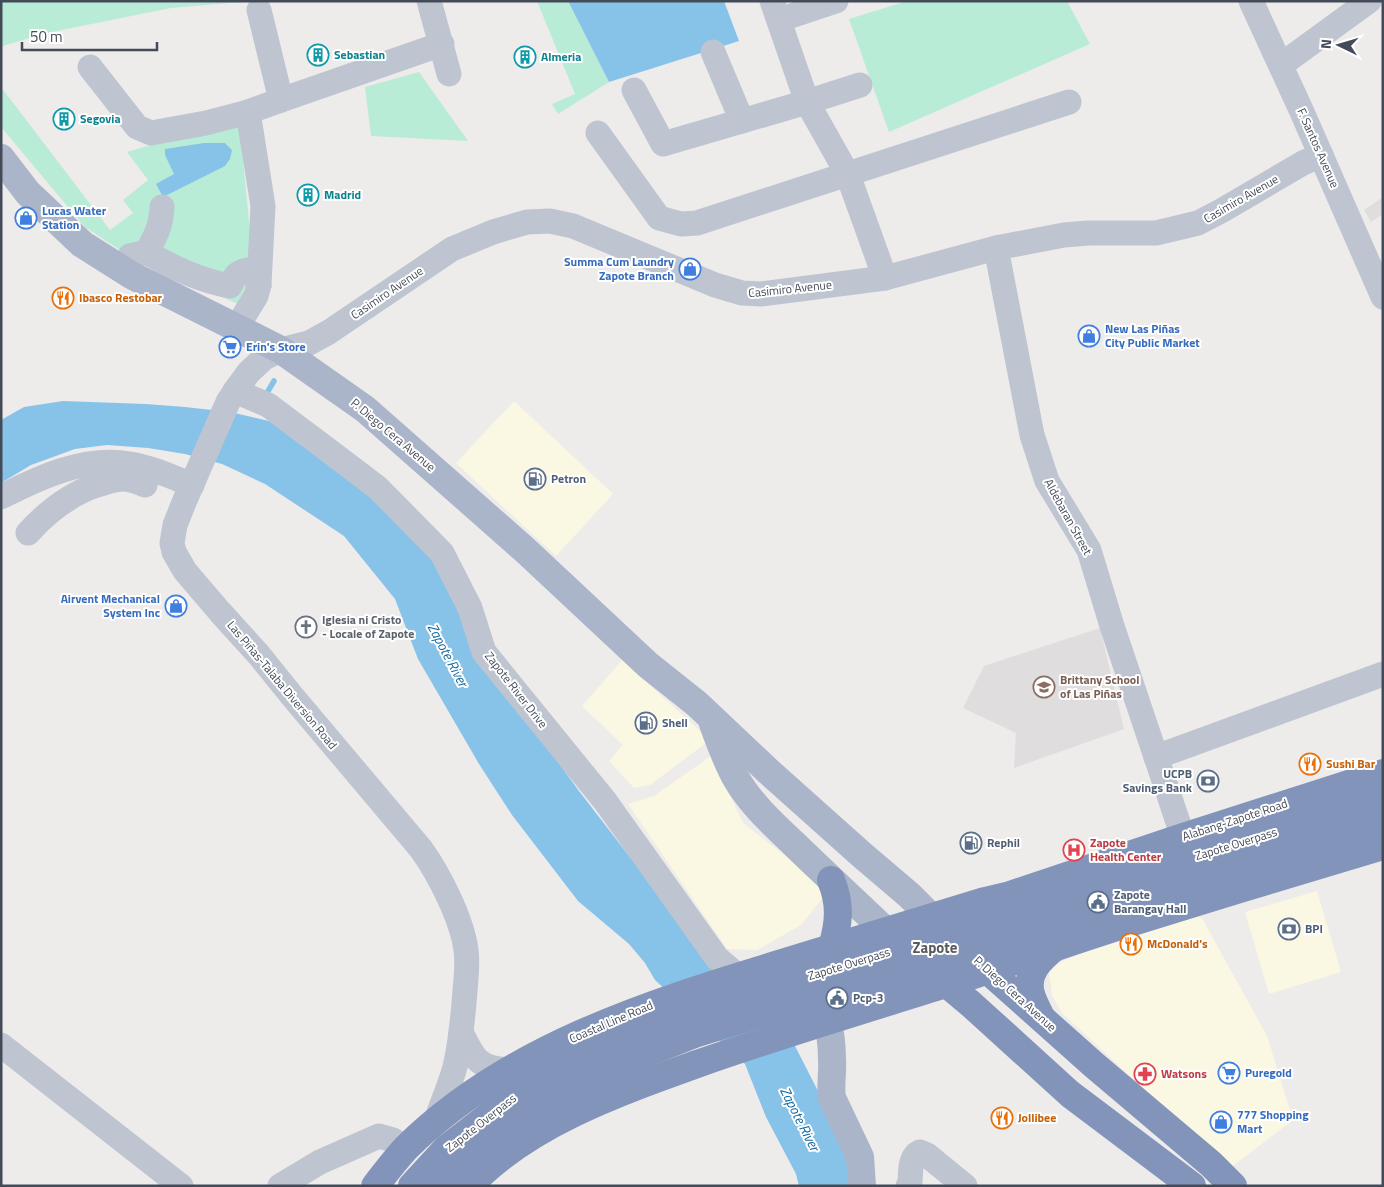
<svg xmlns="http://www.w3.org/2000/svg" width="1384" height="1187" viewBox="0 0 1384 1187" font-family="'Titillium Web',sans-serif">
<style>
.commercial{fill:#faf8e3}
.education{fill:#dfdddd}
.green{fill:#b9ecd6}
.water{fill:#87c3e8}
.lines{fill:none;stroke-linecap:round;stroke-linejoin:round}
.stream{stroke:#87c3e8;stroke-width:5.5}
.minor{stroke:#bec5d1;stroke-width:25}
.major{stroke:#abb5ca;stroke-width:28}
.highway{stroke:#8394ba;stroke-width:28}
.labels{text-anchor:middle;stroke-width:4;stroke-linejoin:round;paint-order:stroke}
.culture-label{font-size:12px;font-weight:bold;fill:#0d838f;stroke:#fff;text-anchor:start}
.street-label{font-size:12px;fill:#444b58;stroke:#fff}
.shop-label{font-size:12px;font-weight:bold;fill:#366cbe;stroke:#fff;text-anchor:start}
.food-label{font-size:12px;font-weight:bold;fill:#c56008;stroke:#fff;text-anchor:start}
.service-label{font-size:12px;font-weight:bold;fill:#4e5e75;stroke:#fff;text-anchor:start}
.worship-label{font-size:12px;font-weight:bold;fill:#5b616d;stroke:#fff;text-anchor:start}
.education-label{font-size:12px;font-weight:bold;fill:#785e54;stroke:#fff;text-anchor:start}
.health-label{font-size:12px;font-weight:bold;fill:#be3a42;stroke:#fff;text-anchor:start}
.water-label{font-size:14px;font-style:italic;fill:#10689f;stroke:#fff}
.quarter-label{font-size:15px;font-weight:bold;fill:#585a60;stroke:#fff}
</style>
<rect width="100%" height="100%" fill="#eeebeb"/>
<g class="commercial">
<path d="M 514,401 L 613,494 L 556,556 L 456,463 Z"/>
<path d="M 622,660 L 710,740 L 650,785 L 634,788 L 609,761 L 623,745 L 582,706 Z"/>
<path d="M 711,756 L 743,823 L 804,870 L 825,895 L 801,925 L 757,950 L 727,949 L 628,804 L 654,796 Z"/>
<path d="M 1317,891 L 1341,972 L 1269,994 L 1245,912 Z"/>
<path d="M 1199,916 L 1203,920 L 1267,1036 L 1293,1120 L 1230,1168 L 1062,1013 L 1052,995 L 1049,972 L 1059,963 L 1077,955 Z"/>
</g>
<g class="education">
<path d="M 1383,197 L 1383,214 L 1371,222 L 1364,210 Z"/>
<path d="M 1100,628 L 1124,729 L 1014,768 L 1016,733 L 963,708 L 984,666 Z"/>
</g>
<g class="green">
<path d="M 1,1 L 241,1 L 242,2 L 171,8 L 47,33 L 9,44 L 1,47 Z"/>
<path d="M 537,1 L 568,1 L 609,82 L 558,114 L 552,104 L 575,94 Z"/>
<path d="M 907,1 L 1067,1 L 1090,44 L 889,132 L 849,19 Z"/>
<path d="M 419,72 L 468,141 L 371,136 L 365,87 Z"/>
<path d="M 1,87 L 110,230 L 133,213 L 123,200 L 148,180 L 127,152 L 239,119 L 256,292 L 246,307 L 141,264 L 85,227 L 1,127 Z"/>
</g>
<g class="water">
<path d="M 568,1 L 724,1 L 739,41 L 609,82 Z"/>
<path d="M 204,143 L 225,143 L 232,150 L 230,159 L 225,166 L 163,197 L 156,184 L 174,174 L 165,155 L 165,149 Z"/>
<path d="M 63,401 L 146,404 L 185,407 L 230,412 L 273,422 L 329,457 L 435,559 L 521,711 L 579,791 L 636,865 L 795,1046 L 844,1142 L 851,1186 L 799,1186 L 796,1174 L 766,1117 L 745,1064 L 655,980 L 645,963 L 629,944 L 578,901 L 512,815 L 479,764 L 418,659 L 395,599 L 344,536 L 265,484 L 222,464 L 185,454 L 148,448 L 107,445 L 75,449 L 31,465 L 1,483 L 1,420 L 24,407 Z"/>
</g>
<g class="lines">
<path class="stream" d="M 265,396 L 274,381"/>
<g class="minor">
<path d="M 429,1 L 449,74"/>
<path d="M 772,1 L 807,102 L 848,175 L 885,278"/>
<path d="M 1251,1 L 1302,112 L 1383,297"/>
<path d="M 259,10 L 281,100"/>
<path d="M 779,20 L 836,1"/>
<path d="M 713,52 L 742,121"/>
<path d="M 1281,65 L 1369,1"/>
<path d="M 90,67 L 137,127 L 151,133 L 206,123 L 248,112 L 281,100 L 442,44"/>
<path d="M 634,90 L 663,144 L 807,102 L 860,85"/>
<path d="M 598,133 L 659,218 L 681,224 L 697,223 L 1069,102"/>
<path d="M 996,248 L 1032,435 L 1047,481 L 1089,550 L 1112,626 L 1183,837"/>
<path d="M 147,252 C 170,267 202,281 230,286 C 234,278 236,272 247,270 L 254,275 L 259,285"/>
<path d="M 130,256 L 147,252 C 156,235 161,227 162,207"/>
<path d="M 237,327 L 256,296 L 259,285 L 263,206 L 248,112"/>
<path d="M 235,391 L 268,405 L 332,453 L 378,488 L 442,553 L 470,608 L 484,652 L 605,801 L 717,958 L 738,976"/>
<path d="M 1,497 C 40,477 85,456 130,464 C 151,467 172,477 192,485"/>
<path d="M 28,533 C 47,512 70,494 97,485 C 105,483 114,479 123,479 C 131,479 138,482 145,485"/>
<path d="M 1156,757 L 1383,674"/>
<path d="M 461,1032 C 474,1059 478,1068 509,1070"/>
<path d="M 1,1045 L 181,1186"/>
<path d="M 436,1121 C 442,1103 450,1085 455,1067 C 461,1042 463,1017 465,991 C 466,978 468,963 466,950 C 462,919 439,874 421,849 L 292,696 L 259,655 L 220,612 L 185,571 L 174,552 L 172,543 L 175,525 L 185,500 L 228,402 L 235,391 L 249,372 L 264,358 L 281,350 L 309,343 L 329,332 L 452,249 L 493,232 L 527,222 L 550,221 L 573,226 L 715,285 L 742,293 L 761,294 L 885,278 L 996,248 L 1064,235 L 1088,233 L 1156,233 L 1198,223 L 1221,211 L 1303,163 L 1321,155"/>
<path d="M 280,1186 L 320,1162 L 379,1136 L 393,1140 L 406,1149"/>
<path d="M 908,1186 L 910,1182 C 911,1172 909,1157 920,1152 L 927,1155 L 965,1186"/>
</g>
<g class="major">
<path d="M 1,158 L 28,193 L 82,244 L 131,275 L 281,350 L 365,409 L 525,550 L 648,665 L 697,704 L 768,771 L 862,855 L 909,895 L 932,918"/>
<path d="M 713,724 C 720,743 727,763 737,780 C 751,804 773,824 793,843 C 824,873 855,902 887,932"/>
<path d="M 822,998 C 828,1018 832,1038 832,1059 C 833,1073 830,1085 832,1098 L 860,1157 L 862,1186"/>
</g>
<g class="highway">
<path d="M 831,880 C 841,904 839,924 832,947"/>
<path d="M 975,959 L 1094,1065 L 1211,1164 L 1233,1186"/>
<path d="M 935,974 L 972,1005 L 1070,1094 L 1192,1186"/>
<path d="M 1041,1017 C 1038,1010 1033,1002 1031,994 C 1025,973 1040,959 1055,947"/>
<path d="M 375,1186 C 385,1173 395,1160 406,1148 C 506,1049 647,1004 779,964 C 847,943 916,922 985,901 L 1010,895 L 1183,837 L 1383,773"/>
<path d="M 412,1186 L 447,1148 L 512,1098 L 551,1074 L 636,1033 L 677,1016 L 784,984 L 1383,798"/>
<path d="M 439,1186 L 462,1162 L 526,1113 L 561,1091 L 599,1072 L 697,1033 L 1383,821"/>
<path d="M 469,1186 C 527,1124 619,1092 697,1064 C 779,1035 863,1010 946,984 C 1011,963 1076,939 1142,919 C 1222,894 1303,870 1383,846"/>
</g>
</g>
<defs>
<g id="building-ring" transform="scale(1.125)"><circle r="9.5" fill="#fff" stroke="#0f9aa8" stroke-width="1.5"/><path d="M-4-6H4V6H1V3H-1V6H-4ZM-2.5-4.3h1.7v1.8h-1.7ZM.8-4.3h1.7v1.8H.8ZM-2.5-1h1.7V.8h-1.7ZM.8-1h1.7V.8H.8Z" fill="#0f9aa8"/></g>
<g id="shop-ring" transform="scale(1.125)"><circle r="9.5" fill="#fff" stroke="#3f7fe0" stroke-width="1.5"/><path d="M-5-2.5h2.3a2.7 3.5 0 0 1 5.4 0H5L5.5 6h-11ZM-1.5-2.5h3a1.5 2.3 0 0 0-3 0Z" fill="#3f7fe0"/></g>
<g id="restaurant-ring" transform="scale(1.125)"><circle r="9.5" fill="#fff" stroke="#e8710a" stroke-width="1.5"/><path d="M-5-6h1v4h1v-4h1v4h1v-4h1v5L-1.5 .5V6h-2V.5L-5-1ZM5-6V6H3V1.5H1.5Q1.5-4 5-6Z" fill="#e8710a"/></g>
<g id="supermarket-ring" transform="scale(1.125)"><circle r="9.5" fill="#fff" stroke="#3f7fe0" stroke-width="1.5"/><path d="M-6-5.5h2.5l.6 2H6L4.5 2H-2.5L-4.4-4H-6ZM-1.5 3.2a1.3 1.3 0 1 0 .1 0ZM3 3.2a1.3 1.3 0 1 0 .1 0Z" fill="#3f7fe0"/></g>
<g id="fuel-ring" transform="scale(1.125)"><circle r="9.5" fill="#fff" stroke="#5c6f8a" stroke-width="1.5"/><path d="M-5.5-6h7V0h2V4h1.3V-2.5L3-4.5l.8-.8L6-3V5H2.5V1h-1V6h-7ZM-4.2-4.7v3.2H.2V-4.7Z" fill="#5c6f8a"/></g>
<g id="church-ring" transform="scale(1.125)"><circle r="9.5" fill="#fff" stroke="#6b7280" stroke-width="1.5"/><path d="M-1.2-6h2.4v3.5h3.3v2.4h-3.3V6h-2.4V-.1h-3.3v-2.4h3.3Z" fill="#6b7280"/></g>
<g id="school-ring" transform="scale(1.125)"><circle r="9.5" fill="#fff" stroke="#8d6e63" stroke-width="1.5"/><path d="M0-5L7-2L0 1L-7-2ZM-4 1L0 2.5L4 1V4Q0 6-4 4Z" fill="#8d6e63"/></g>
<g id="bank-ring" transform="scale(1.125)"><circle r="9.5" fill="#fff" stroke="#5c6f8a" stroke-width="1.5"/><path d="M-6-4H6V4H-6ZM0-2.3a2.3 2.3 0 1 0 0 4.6a2.3 2.3 0 1 0 0-4.6Z" fill="#5c6f8a"/></g>
<g id="hospital-ring" transform="scale(1.125)"><circle r="9.5" fill="#fff" stroke="#e0444e" stroke-width="1.5"/><path d="M-5-5h3v3.5h4V-5h3V5h-3V1.5h-4V5h-3Z" fill="#e0444e"/></g>
<g id="civic-ring" transform="scale(1.125)"><circle r="9.5" fill="#fff" stroke="#5c6f8a" stroke-width="1.5"/><path d="M-.6-6.5H3V-4.5H.6V-3L4-1V1h2V6H-6V1h2V-1L-.6-3ZM-1.2 2.5V6h2.4V2.5Z" fill="#5c6f8a"/></g>
<g id="pharmacy-ring" transform="scale(1.125)"><circle r="9.5" fill="#fff" stroke="#e0444e" stroke-width="1.5"/><path d="M-2-6h4v4h4v4h-4v4h-4v-4h-4v-4h4Z" fill="#e0444e"/></g>
</defs>
<g fill-rule="evenodd">
<use href="#building-ring" x="318" y="55"/>
<use href="#building-ring" x="525" y="57"/>
<use href="#building-ring" x="64" y="119"/>
<use href="#building-ring" x="308" y="195"/>
<use href="#shop-ring" x="26" y="218"/>
<use href="#shop-ring" x="690" y="269"/>
<use href="#restaurant-ring" x="63" y="298"/>
<use href="#shop-ring" x="1089" y="336"/>
<use href="#supermarket-ring" x="230" y="347"/>
<use href="#fuel-ring" x="535" y="479"/>
<use href="#shop-ring" x="176" y="606"/>
<use href="#church-ring" x="306" y="627"/>
<use href="#school-ring" x="1044" y="687"/>
<use href="#fuel-ring" x="646" y="723"/>
<use href="#restaurant-ring" x="1310" y="764"/>
<use href="#bank-ring" x="1208" y="781"/>
<use href="#fuel-ring" x="971" y="843"/>
<use href="#hospital-ring" x="1074" y="850"/>
<use href="#civic-ring" x="1098" y="902"/>
<use href="#bank-ring" x="1289" y="929"/>
<use href="#restaurant-ring" x="1131" y="944"/>
<use href="#civic-ring" x="837" y="998"/>
<use href="#supermarket-ring" x="1229" y="1073"/>
<use href="#pharmacy-ring" x="1145" y="1074"/>
<use href="#restaurant-ring" x="1002" y="1118"/>
<use href="#shop-ring" x="1221" y="1122"/>
</g>
<g class="labels">
<g class="culture-label">
<text x="334" y="59">Sebastian</text>
<text x="541" y="61">Almeria</text>
<text x="80" y="123">Segovia</text>
<text x="324" y="199">Madrid</text>
</g>
<g class="street-label">
<text transform="translate(1318 148) rotate(66)" y="4">F. Santos Avenue</text>
<text transform="translate(1241 199) rotate(-30)" y="4">Casimiro Avenue</text>
<text transform="translate(790 289) rotate(-6)" y="4">Casimiro Avenue</text>
<text transform="translate(387 293) rotate(-34)" y="4">Casimiro Avenue</text>
<text transform="translate(393 435) rotate(40)" y="4">P. Diego Cera Avenue</text>
<text transform="translate(1068 517) rotate(61)" y="4">Aldebaran Street</text>
<text transform="translate(282 685) rotate(50)" y="4">Las Piñas-Talaba Diversion Road</text>
<text transform="translate(516 690) rotate(52)" y="4">Zapote River Drive</text>
<text transform="translate(1235 820) rotate(-18)" y="4">Alabang-Zapote Road</text>
<text transform="translate(1236 844) rotate(-17)" y="4">Zapote Overpass</text>
<text transform="translate(849 964) rotate(-17)" y="4">Zapote Overpass</text>
<text transform="translate(1015 994) rotate(42)" y="4">P. Diego Cera Avenue</text>
<text transform="translate(611 1022) rotate(-23)" y="4">Coastal Line Road</text>
<text transform="translate(481 1123) rotate(-38)" y="4">Zapote Overpass</text>
</g>
<g class="shop-label">
<text x="42" y="215">Lucas Water<tspan x="42" dy="14">Station</tspan></text>
<text x="674" y="266" text-anchor="end">Summa Cum Laundry<tspan x="674" dy="14">Zapote Branch</tspan></text>
<text x="1105" y="333">New Las Piñas<tspan x="1105" dy="14">City Public Market</tspan></text>
<text x="246" y="351">Erin's Store</text>
<text x="160" y="603" text-anchor="end">Airvent Mechanical<tspan x="160" dy="14">System Inc</tspan></text>
<text x="1245" y="1077">Puregold</text>
<text x="1237" y="1119">777 Shopping<tspan x="1237" dy="14">Mart</tspan></text>
</g>
<g class="food-label">
<text x="79" y="302">Ibasco Restobar</text>
<text x="1326" y="768">Sushi Bar</text>
<text x="1147" y="948">McDonald's</text>
<text x="1018" y="1122">Jollibee</text>
</g>
<g class="service-label">
<text x="551" y="483">Petron</text>
<text x="662" y="727">Shell</text>
<text x="1192" y="778" text-anchor="end">UCPB<tspan x="1192" dy="14">Savings Bank</tspan></text>
<text x="987" y="847">Rephil</text>
<text x="1114" y="899">Zapote<tspan x="1114" dy="14">Barangay Hall</tspan></text>
<text x="1305" y="933">BPI</text>
<text x="853" y="1002">Pcp-3</text>
</g>
<g class="worship-label">
<text x="322" y="624">Iglesia ni Cristo<tspan x="322" dy="14">- Locale of Zapote</tspan></text>
</g>
<g class="education-label">
<text x="1060" y="684">Brittany School<tspan x="1060" dy="14">of Las Piñas</tspan></text>
</g>
<g class="health-label">
<text x="1090" y="847">Zapote<tspan x="1090" dy="14">Health Center</tspan></text>
<text x="1161" y="1078">Watsons</text>
</g>
<g class="water-label">
<text transform="translate(448 655) rotate(62)" y="5">Zapote River</text>
<text transform="translate(800 1119) rotate(63)" y="5">Zapote River</text>
</g>
<g class="quarter-label">
<text x="935" y="953">Zapote</text>
</g>
</g>
<rect width="1384" height="1187" fill="none" stroke="#444b58" stroke-width="5"/>
<g transform="translate(1339 45) rotate(275)" stroke="#ffffff" stroke-width="4" paint-order="stroke">
<path d="M0-4L9 19L0 12L-9 19Z" fill="#444b58"/>
<text y="-8" font-size="14" font-weight="bold" text-anchor="middle" fill="#444b58">N</text>
</g>
<path d="M22 42v8h135v-8" fill="none" stroke="#444b58" stroke-width="2.5"/>
<text x="30" y="42" font-size="15" fill="#444b58" stroke="#ffffff" stroke-width="4" paint-order="stroke">50 m</text>
</svg>
